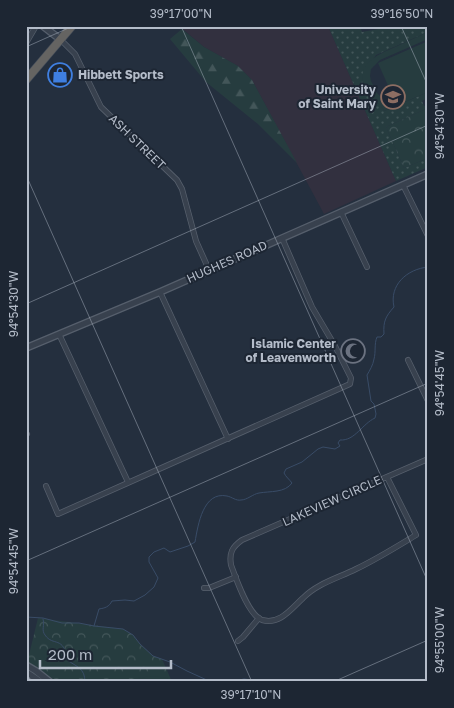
<svg xmlns="http://www.w3.org/2000/svg" width="454" height="708" viewBox="0 0 454 708" font-family="'Golos Text',sans-serif">
<style>
.medical{fill:#32303f}
.grass{fill:url(#grass-dots)}
.forest{fill:url(#forest-firs)}
.park{fill:url(#park-crowns)}
.pitch{fill:#263c3f}
.lines{fill:none;stroke-linecap:round;stroke-linejoin:round}
.stream{stroke:#394c67;stroke-width:1}
.minor-casing{stroke:#565f6c;stroke-width:6}
.tertiary-casing{stroke:#565f6c;stroke-width:8}
.trunk-casing{stroke:#434c59;stroke-width:9}
.minor{stroke:#38414e;stroke-width:4.5}
.tertiary{stroke:#38414e;stroke-width:5.5}
.trunk{stroke:#656462;stroke-width:8}
.ticks{fill:none;stroke:#b4bcc9;stroke-width:1;stroke-opacity:0.45}
.labels{text-anchor:middle;stroke-width:4;stroke-linejoin:round;paint-order:stroke}
.poi-label{font-size:12px;font-weight:bold;fill:#b4bcc9;stroke:#1d2633;text-anchor:end}
.street-label{font-size:12px;fill:#b4bcc9;stroke:#1d2633}
.neatline{fill:none;stroke:#b4bcc9;stroke-width:2}
.ticks-label{font-size:12px;text-anchor:middle;fill:#b4bcc9}
</style>
<defs>
<pattern id="grass-dots" width="8" height="8" patternUnits="userSpaceOnUse" patternTransform="scale(1.25)"><rect width="8" height="8" fill="#263c3f"/><path d="M2 2h.1M6 6h.1" fill="none" stroke="#435659" stroke-width="1.8" stroke-linecap="round"/></pattern>
<pattern id="forest-firs" width="22" height="20" patternUnits="userSpaceOnUse" patternTransform="scale(1.25)"><rect width="22" height="20" fill="#263c3f"/><path d="M5 1l3.5 6h-7zM16 11l3.5 6h-7z" fill="#435659"/></pattern>
<pattern id="park-crowns" width="20" height="18" patternUnits="userSpaceOnUse" patternTransform="scale(1.25)"><rect width="20" height="18" fill="#263c3f"/><path d="M2 6a3 3 0 1 1 6 0M12 15a3 3 0 1 1 6 0" fill="none" stroke="#435659"/></pattern>
</defs>
<rect width="100%" height="100%" fill="#242f3e"/>
<path class="medical" d="M 179,26 L 328,26 L 396,181 L 324,214 L 252,80 L 238,66 L 204,47 Z"/>
<path class="grass" d="M 328,26 L 360,26 L 362,32 L 395,26 L 428,26 L 428,32 L 376,55 L 363,75 L 363,82 L 364,88 L 377,103 L 382,105 L 384,111 L 428,92 L 428,98 L 422,101 L 424,106 L 428,105 L 428,108 L 386,127 L 404,168 L 428,158 L 428,167 L 396,181 Z"/>
<path class="forest" d="M 182,29 L 204,47 L 238,66 L 252,80 L 297,163 L 258,124 L 206,82 L 170,39 Z"/>
<g class="park">
<path d="M 428,108 L 428,158 L 404,168 L 386,127 Z"/>
<path d="M 38,618 L 123,629 L 133,635 L 140,644 L 153,656 L 162,659 L 172,682 L 53,682 L 42,671 L 27,663 Z"/>
</g>
<g class="pitch">
<path d="M 428,32 L 428,39 L 380,60 L 371,69 L 370,76 L 371,81 L 377,93 L 383,99 L 394,99 L 378,63 L 428,41 L 428,92 L 384,111 C 380,101 369,101 364,88 C 356,63 377,55 395,47 C 406,42 417,37 428,32 Z"/>
<path d="M 152,676 L 168,678 L 167,682 L 131,682 L 138,678 Z"/>
</g>
<g class="lines">
<g class="stream">
<path d="M 26,617 L 43,618 L 62,623 L 79,623 L 94,626 L 123,629 L 133,635 L 140,644 L 153,656 L 170,662 L 187,671 L 209,681 L 229,682 L 244,679 L 268,682"/>
<path d="M 43,619 C 45,625 41,630 45,635 C 53,647 64,635 67,660 C 77,667 85,668 85,682"/>
<path d="M 94,626 L 99,609 C 105,608 109,607 112,601 L 125,600 L 134,601 L 145,595 L 154,587 L 158,578 L 149,562 L 149,557 L 154,552 L 164,548 L 170,552 L 188,546 L 195,542 C 198,525 203,491 227,496 C 232,497 236,501 241,500 C 247,500 253,494 259,493 C 270,491 285,493 292,483 C 289,479 286,477 284,473 L 286,469 L 302,462 L 318,449 L 323,447 L 335,449 L 340,446 L 338,443 L 340,440 C 355,441 362,424 375,418 L 376,414 L 374,404 L 371,401 L 367,375 C 370,370 373,365 374,359 C 376,352 374,344 377,337 L 381,337 L 384,334 C 383,321 386,316 394,307 C 389,285 407,269 428,267"/>
</g>
<g class="minor-casing">
<g id="minor">
<path d="M 61,40 L 75,54 L 101,107 L 177,180 L 182,189 L 196,241 L 209,270"/>
<path d="M 26,43 L 36,26"/>
<path d="M 403,185 L 428,236"/>
<path d="M 341,212 L 367,267"/>
<path d="M 160,292 L 228,439"/>
<path d="M 59,334 L 128,482"/>
<path d="M 408,360 L 428,401"/>
<path d="M 26,433 L 27,434"/>
<path d="M 387,477 L 416,535 C 396,547 377,559 356,569 C 338,578 318,583 303,598 C 291,609 280,625 262,620 C 248,615 236,578 231,565 C 229,553 232,547 242,540 L 428,459"/>
<path d="M 46,486 L 58,514 L 350,384 L 351,378 L 335,346 L 312,307 L 282,238"/>
<path d="M 204,588 L 209,588 L 236,577"/>
<path d="M 238,641 L 243,637 L 259,618"/>
</g>
</g>
<g class="tertiary-casing">
<g id="tertiary">
<path d="M 43,26 L 61,40"/>
<path d="M 26,348 L 160,292 L 428,174"/>
<path d="M 26,665 L 36,671 L 50,682"/>
<path d="M 26,672 L 41,682"/>
</g>
</g>
<g class="trunk-casing">
<path id="trunk" d="M 26,80 L 72,26"/>
</g>
<use href="#minor" class="minor"/>
<use href="#tertiary" class="tertiary"/>
<use href="#trunk" class="trunk"/>
</g>
<path class="ticks" d="M 181,26 L 428,582M 401,26 L 428,86M 26,47 L 73,26M 26,175 L 252,682M 26,304 L 428,125M 26,561 L 428,383M 26,671 L 31,682M 333,682 L 428,640"/>
<defs>
<g id="shop-ring" transform="scale(1.25)"><circle r="9.5" fill="#1d2633" stroke="#3f7fe0" stroke-width="1.5"/><path d="M-5-2.5h2.3a2.7 3.5 0 0 1 5.4 0H5L5.5 6h-11ZM-1.5-2.5h3a1.5 2.3 0 0 0-3 0Z" fill="#3f7fe0"/></g>
<g id="university-ring" transform="scale(1.25)"><circle r="9.5" fill="#1d2633" stroke="#8d6e63" stroke-width="1.5"/><path d="M0-5L7-2L0 1L-7-2ZM-4 1L0 2.5L4 1V4Q0 6-4 4Z" fill="#8d6e63"/></g>
<g id="mosque-ring" transform="scale(1.25)"><circle r="9.5" fill="#1d2633" stroke="#6b7280" stroke-width="1.5"/><path d="M3.5-4.9A6 6 0 1 0 3.5 4.9A5 5 0 1 1 3.5-4.9Z" fill="#6b7280"/></g>
</defs>
<g fill-rule="evenodd">
<use href="#shop-ring" x="60" y="75"/>
<use href="#university-ring" x="393" y="97"/>
<use href="#mosque-ring" x="353" y="351"/>
</g>
<g class="labels">
<g class="poi-label">
<text x="78" y="79" text-anchor="start">Hibbett Sports</text>
<text x="376" y="94">University<tspan x="376" dy="14">of Saint Mary</tspan></text>
<text x="336" y="348">Islamic Center<tspan x="336" dy="14">of Leavenworth</tspan></text>
</g>
<g class="street-label">
<text transform="translate(137 142) rotate(44)" y="4">ASH STREET</text>
<text transform="translate(227 262) rotate(-24)" y="4">HUGHES ROAD</text>
<text transform="translate(332 501) rotate(-24)" y="4">LAKEVIEW CIRCLE</text>
</g>
</g>
<rect width="454" height="708" fill="none" stroke="#1d2633" stroke-width="55"/>
<path d="M40 660v8h131v-8" fill="none" stroke="#b4bcc9" stroke-width="2.5"/>
<text x="48" y="660" font-size="15" fill="#b4bcc9" stroke="#1d2633" stroke-width="4" paint-order="stroke">200 m</text>
<rect x="28" y="28" width="398" height="652" class="neatline"/>
<g class="ticks-label">
<text x="181" y="18">39°17'00"N</text>
<text x="402" y="18">39°16'50"N</text>
<text transform="translate(440 126) rotate(-90)" y="4">94°54'30"W</text>
<text transform="translate(14 304) rotate(-90)" y="4">94°54'30"W</text>
<text transform="translate(440 383) rotate(-90)" y="4">94°54'45"W</text>
<text transform="translate(14 561) rotate(-90)" y="4">94°54'45"W</text>
<text transform="translate(440 640) rotate(-90)" y="4">94°55'00"W</text>
<text x="251" y="699">39°17'10"N</text>
</g>
</svg>
